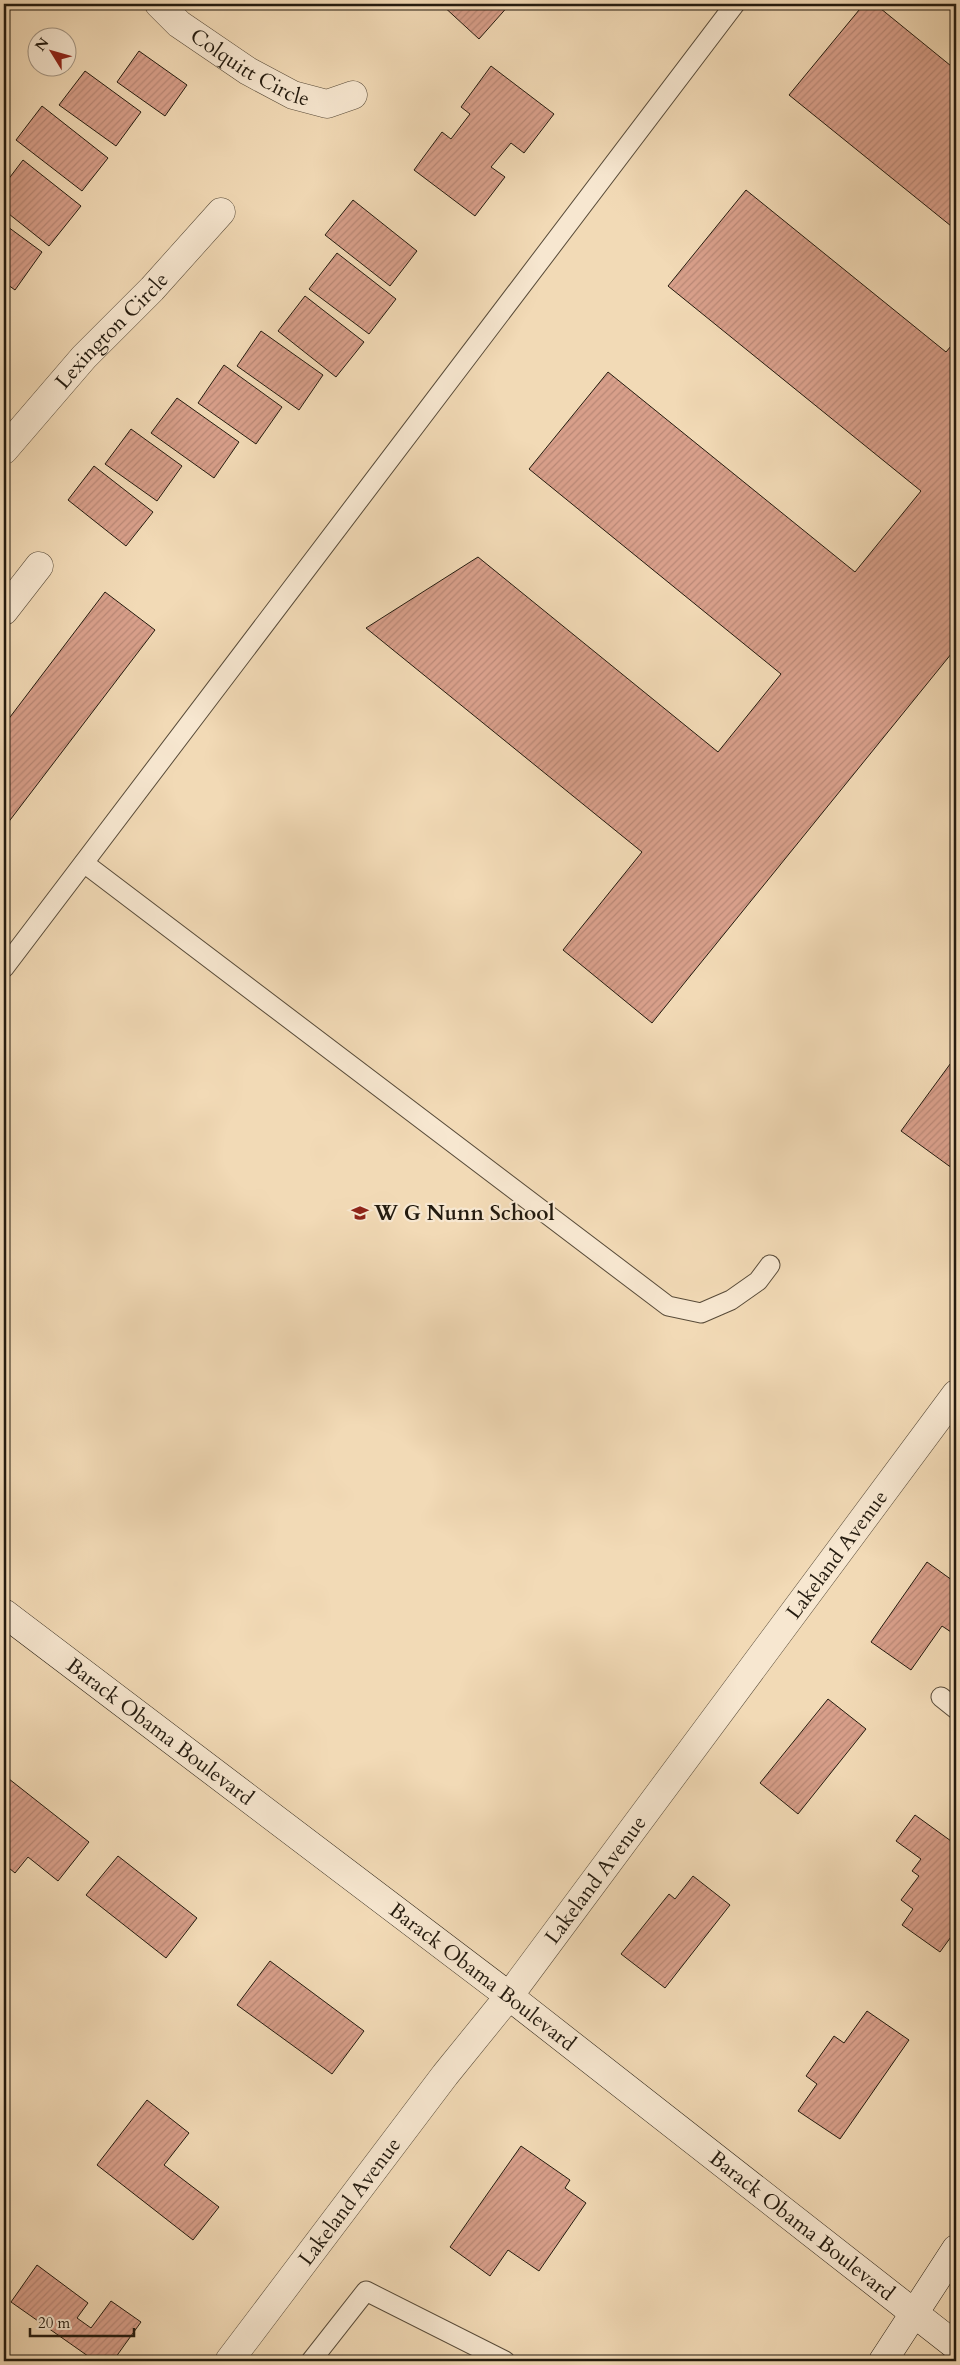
<svg xmlns="http://www.w3.org/2000/svg" width="960" height="2365" viewBox="0 0 960 2365" font-family="Cardo,serif">
<style>
.building{fill:url(#building-hatch);stroke:#241b0f}
.lines{fill:none;stroke-linecap:round;stroke-linejoin:round}
.lane-casing{stroke:#584b39;stroke-width:21}
.street-casing{stroke:#584b39;stroke-width:29}
.secondary-casing{stroke:#241b0f;stroke-width:29}
.lane{stroke:#f7e7d0;stroke-width:19}
.street{stroke:#f7e7d0;stroke-width:28}
.secondary{stroke:#f7e7d0;stroke-width:28}
.labels{text-anchor:middle;stroke-width:4.5;stroke-linejoin:round;paint-order:stroke}
.street-label{font-size:21px;fill:#241b0f;stroke:#f7e7d0}
.poi-label{font-size:21px;font-weight:bold;fill:#241b0f;stroke:#f7e7d0;text-anchor:start}
</style>
<defs>
<pattern id="building-hatch" width="6" height="6" patternUnits="userSpaceOnUse" patternTransform="scale(1.25)"><rect width="6" height="6" fill="#d89f8a"/><path d="M-1 1l2-2M0 6l6-6M5 7l2-2" fill="none" stroke="#b98876"/></pattern>
</defs>
<rect width="100%" height="100%" fill="#f2dab6"/>
<filter id="stains"><feTurbulence type="fractalNoise" baseFrequency=".004" numOctaves="4"/><feColorMatrix values="0 0 0 0 .2 0 0 0 0 .09 0 0 0 0 .02 0 0 0 .5 -.17"/></filter>
<radialGradient id="worn" r=".72"><stop offset=".6" stop-color="#630" stop-opacity="0"/><stop offset="1" stop-color="#630" stop-opacity=".3"/></radialGradient>
<g class="building">
<path d="M 441,4 L 510,4 L 479,39 Z"/>
<path d="M 864,4 L 875,4 L 956,70 L 956,230 L 789,95 Z"/>
<path d="M 139,51 L 187,85 L 165,116 L 117,82 Z"/>
<path d="M 491,66 L 554,114 L 524,153 L 511,143 L 491,167 L 505,177 L 475,216 L 414,170 L 442,132 L 451,139 L 470,114 L 461,107 Z"/>
<path d="M 85,71 L 141,112 L 116,146 L 59,105 Z"/>
<path d="M 42,106 L 108,158 L 82,191 L 16,140 Z"/>
<path d="M 23,160 L 81,206 L 49,246 L 4,210 L 4,185 Z"/>
<path d="M 746,190 L 946,352 L 956,340 L 956,648 L 652,1023 L 563,950 L 642,852 L 366,628 L 478,557 L 718,752 L 781,674 L 529,469 L 608,372 L 855,572 L 921,491 L 668,286 Z"/>
<path d="M 353,200 L 417,251 L 390,286 L 325,235 Z"/>
<path d="M 4,224 L 42,252 L 15,290 L 4,282 Z"/>
<path d="M 337,253 L 396,299 L 369,334 L 309,289 Z"/>
<path d="M 305,296 L 364,342 L 336,377 L 278,331 Z"/>
<path d="M 261,331 L 323,375 L 299,410 L 237,366 Z"/>
<path d="M 224,365 L 282,407 L 256,444 L 198,403 Z"/>
<path d="M 177,398 L 239,442 L 214,478 L 151,433 Z"/>
<path d="M 131,429 L 182,466 L 157,501 L 105,464 Z"/>
<path d="M 94,466 L 153,512 L 126,546 L 68,500 Z"/>
<path d="M 105,592 L 155,630 L 4,828 L 4,725 Z"/>
<path d="M 956,1056 L 956,1171 L 901,1131 Z"/>
<path d="M 927,1562 L 956,1583 L 956,1631 L 954,1634 L 942,1626 L 911,1670 L 871,1642 Z"/>
<path d="M 828,1699 L 866,1729 L 798,1814 L 760,1783 Z"/>
<path d="M 4,1775 L 89,1842 L 58,1881 L 28,1857 L 15,1873 L 4,1864 Z"/>
<path d="M 915,1815 L 951,1841 L 956,1833 L 956,1930 L 940,1952 L 902,1925 L 913,1909 L 901,1900 L 919,1876 L 912,1871 L 921,1859 L 896,1841 Z"/>
<path d="M 118,1856 L 197,1918 L 166,1958 L 86,1895 Z"/>
<path d="M 693,1876 L 730,1905 L 665,1988 L 621,1954 L 669,1894 L 675,1899 Z"/>
<path d="M 270,1961 L 364,2031 L 332,2074 L 237,2005 Z"/>
<path d="M 867,2011 L 909,2040 L 840,2139 L 798,2111 L 817,2084 L 806,2076 L 834,2036 L 844,2043 Z"/>
<path d="M 147,2100 L 189,2133 L 164,2165 L 219,2207 L 193,2240 L 97,2165 Z"/>
<path d="M 521,2146 L 570,2180 L 565,2188 L 586,2203 L 539,2271 L 508,2250 L 490,2276 L 450,2247 Z"/>
<path d="M 37,2265 L 88,2303 L 77,2318 L 91,2328 L 111,2301 L 141,2322 L 113,2361 L 95,2361 L 11,2302 Z"/>
</g>
<g class="lines">
<g class="lane-casing">
<g id="lane">
<path d="M 84,863 L 668,1306 L 701,1313 L 731,1300 L 758,1281 L 770,1265"/>
<path d="M 4,968 L 735,4"/>
<path d="M 941,1697 L 956,1709"/>
<path d="M 311,2361 L 366,2291 L 505,2361"/>
</g>
</g>
<g class="street-casing">
<g id="street">
<path id="s1" d="M 159,4 L 179,24 L 248,71 L 293,95 L 327,104 L 353,95"/>
<path id="s2" d="M 4,450 L 84,357 L 152,289 L 221,212"/>
<path d="M 4,611 L 39,566"/>
<path id="s3" d="M 229,2361 L 445,2075 L 509,1996 L 956,1394"/>
</g>
</g>
<g class="secondary-casing">
<g id="secondary">
<path id="s4" d="M 4,1613 L 509,1996 L 956,2346"/>
<path d="M 883,2361 L 956,2249"/>
</g>
</g>
<use href="#lane" class="lane"/>
<use href="#street" class="street"/>
<use href="#secondary" class="secondary"/>
</g>
<defs>
<g id="school-bare" transform="scale(1.35)"><path d="M0-5L7-2L0 1L-7-2ZM-4 1L0 2.5L4 1V4Q0 6-4 4Z" fill="#8f2418" stroke="#f7e7d0" stroke-width="2.5" paint-order="stroke"/></g>
</defs>
<g fill-rule="evenodd">
<use href="#school-bare" x="360" y="1213"/>
</g>
<g class="labels">
<g class="street-label">
<text dy="7" stroke="none"><textPath href="#s1" startOffset="112">Colquitt Circle</textPath></text>
<text dy="7" stroke="none"><textPath href="#s2" startOffset="161">Lexington Circle</textPath></text>
<text dy="7" stroke="none"><textPath href="#s3" startOffset="1010">Lakeland Avenue</textPath></text>
<text dy="7" stroke="none"><textPath href="#s4" startOffset="196">Barack Obama Boulevard</textPath></text>
<text dy="7" stroke="none"><textPath href="#s3" startOffset="605">Lakeland Avenue</textPath></text>
<text dy="7" stroke="none"><textPath href="#s4" startOffset="601">Barack Obama Boulevard</textPath></text>
<text dy="7" stroke="none"><textPath href="#s3" startOffset="200">Lakeland Avenue</textPath></text>
<text dy="7" stroke="none"><textPath href="#s4" startOffset="1006">Barack Obama Boulevard</textPath></text>
</g>
<g class="poi-label">
<text x="374" y="1220">W G Nunn School</text>
</g>
</g>
<rect width="960" height="2365" fill="none" stroke="#f2dab6" stroke-width="20"/>
<rect x="5" y="5" width="950" height="2355" fill="none" stroke="#241b0f" stroke-width="2.5"/>
<rect x="10" y="10" width="940" height="2345" fill="none" stroke="#241b0f"/>
<g transform="translate(52 52) rotate(307)"><circle r="24" fill="#f7e7d0" stroke="#a39583"/>
<path d="M0-4L9 19L0 12L-9 19Z" fill="#8f2418"/>
<text y="-8" font-size="14" font-weight="bold" text-anchor="middle" fill="#241b0f">N</text>
</g>
<path d="M30 2328v8h104v-8" fill="none" stroke="#241b0f" stroke-width="2.5"/>
<text x="38" y="2328" font-size="15" fill="#241b0f" stroke="#f7e7d0" stroke-width="4" paint-order="stroke">20 m</text>
<rect width="100%" height="100%" filter="url(#stains)"/>
<rect width="100%" height="100%" fill="url(#worn)"/>
</svg>
